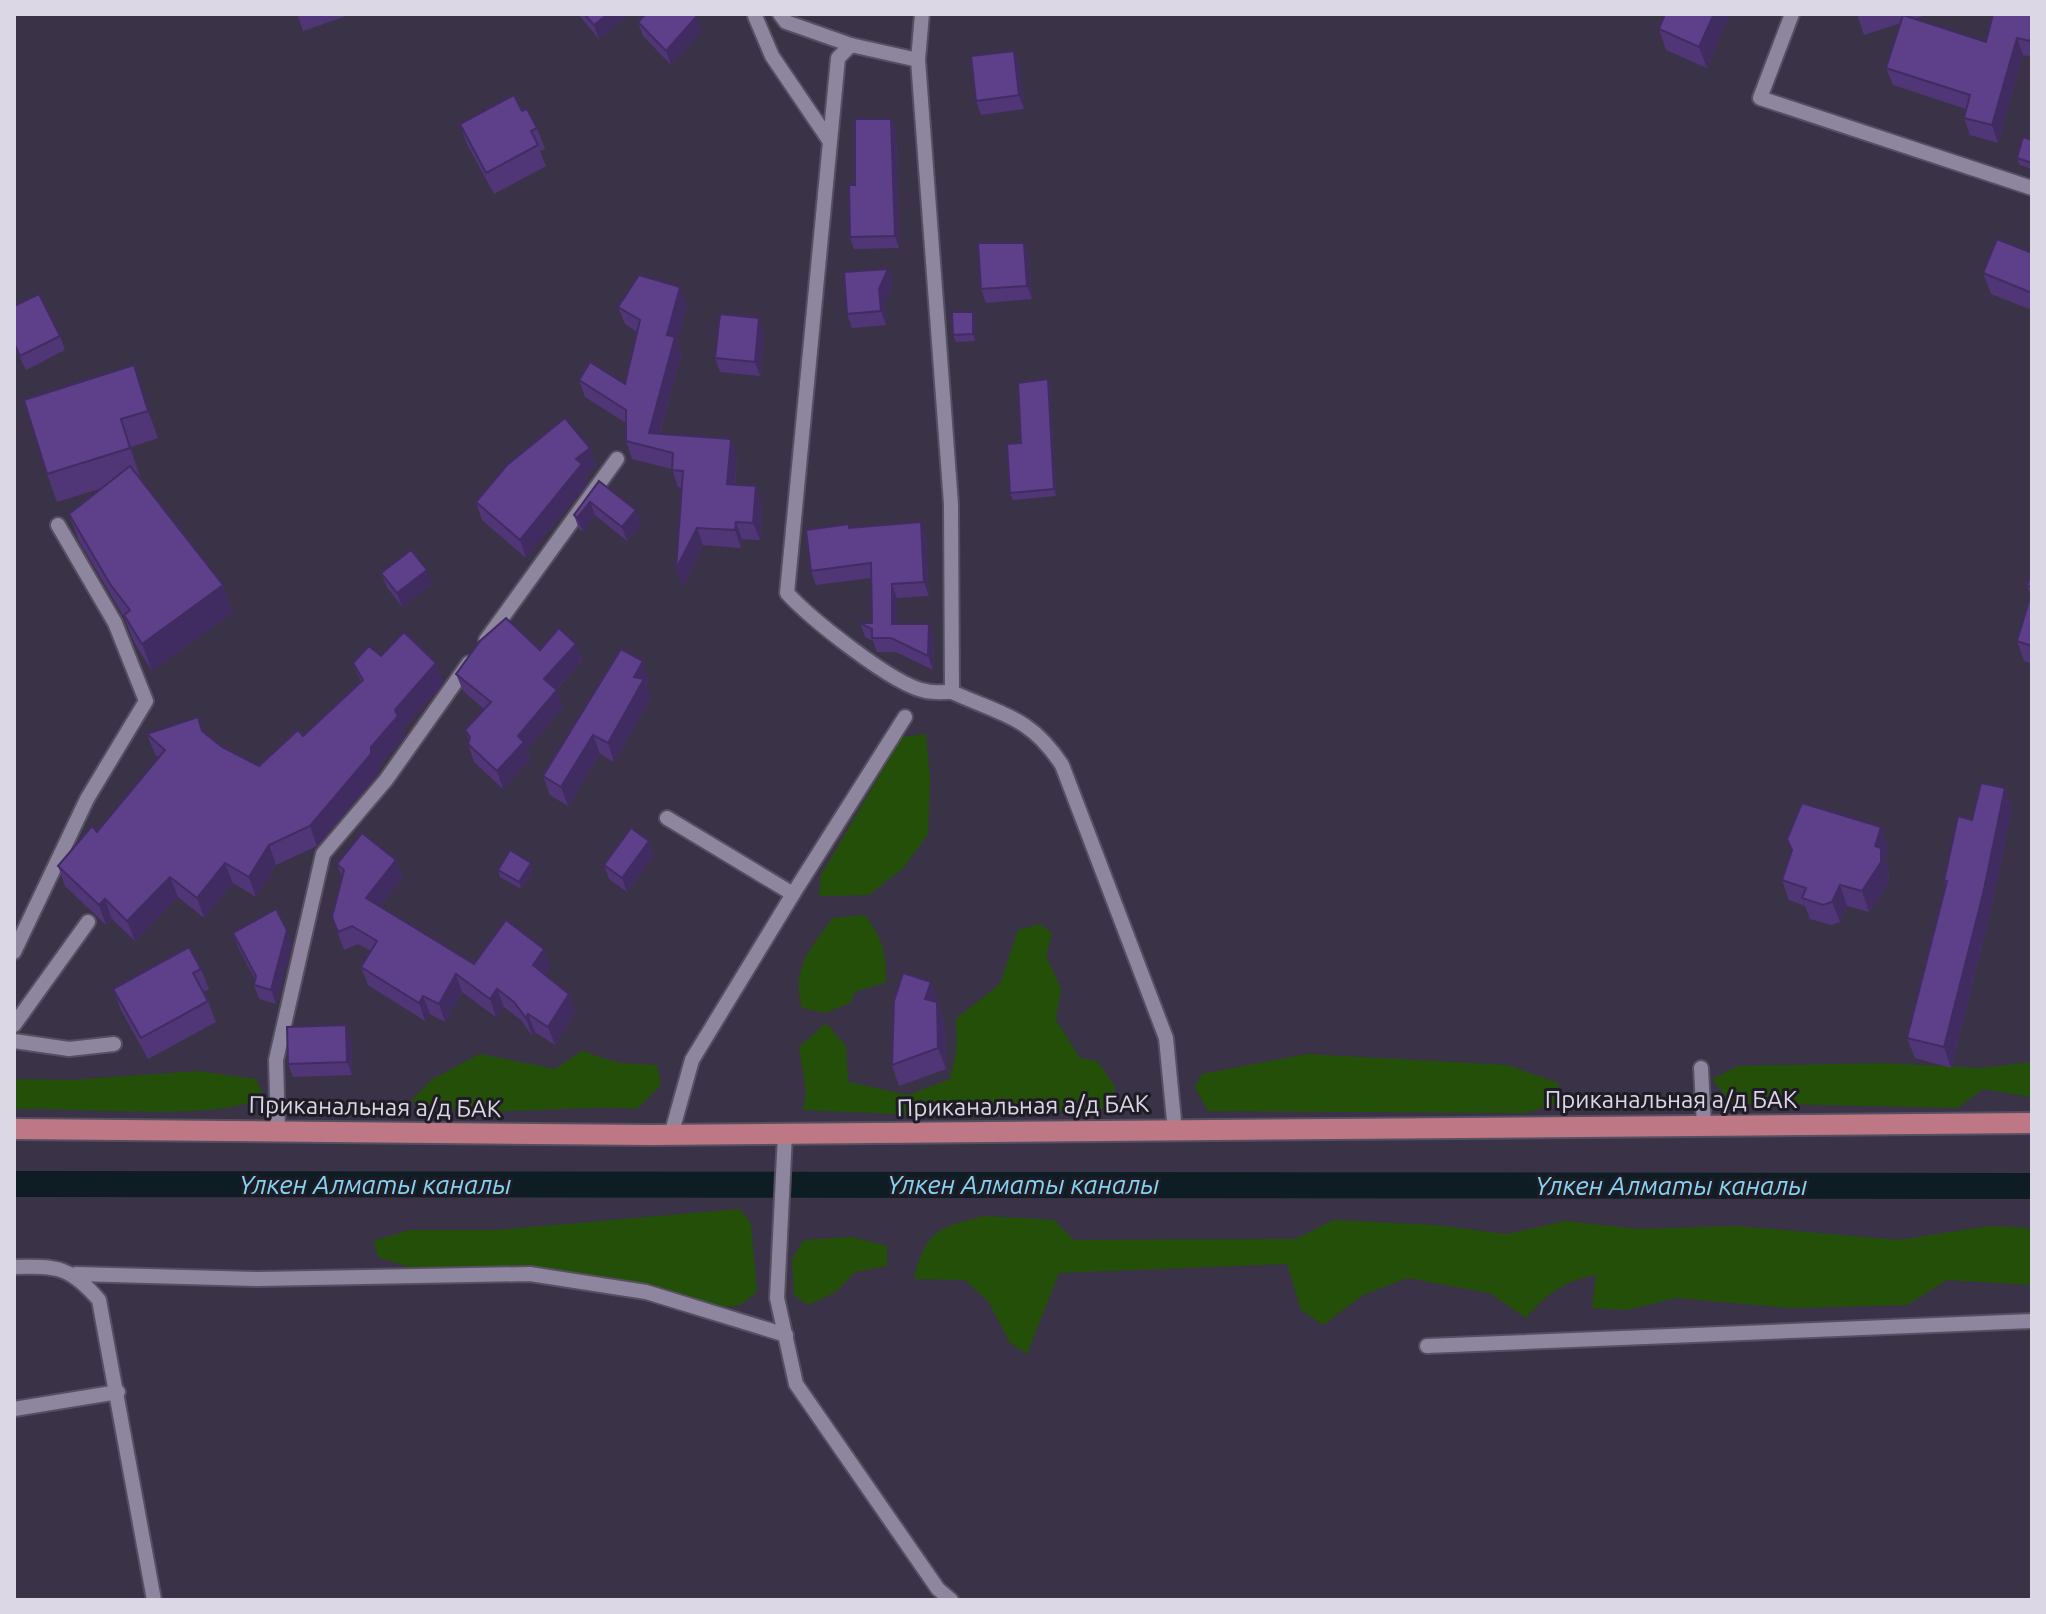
<svg xmlns="http://www.w3.org/2000/svg" width="2046" height="1614" viewBox="0 0 2046 1614" font-family="Ubuntu,sans-serif">
<style>
.green{fill:#244f08}
.lines{fill:none;stroke-linecap:round;stroke-linejoin:round}
.canal{stroke:#0d1d23;stroke-width:26}
.minor-casing{stroke:#554f60;stroke-width:18}
.major-casing{stroke:#554f60;stroke-width:24}
.minor{stroke:#8d869e;stroke-width:14}
.major{stroke:#be7885;stroke-width:20}
.wall{fill:#503677}
.shaded-wall{fill:#412c61}
.building{fill:#5d3f8a;stroke:#412c61;stroke-width:2}
.labels{text-anchor:middle;stroke-width:6;stroke-linejoin:round;paint-order:stroke}
.street-label{font-size:24px;fill:#dbd7e4;stroke:#201c26}
.water-label{font-size:26px;font-style:italic;fill:#82d4f3;stroke:#201c26}
</style>
<rect width="100%" height="100%" fill="#3a3347"/>
<g class="green">
<path d="M 926,734 L 930,779 L 928,834 L 903,868 L 869,895 L 819,896 L 821,875 L 902,737 Z"/>
<path d="M 864,915 C 882,936 887,954 886,982 L 855,992 L 850,1003 L 825,1013 L 802,1008 C 791,969 810,948 833,918 Z"/>
<path d="M 1040,924 L 1052,933 L 1046,956 L 1061,989 L 1056,1020 L 1080,1058 L 1097,1061 L 1115,1086 L 1113,1103 L 1094,1112 L 1018,1109 L 990,1118 L 803,1110 L 806,1091 L 799,1047 L 826,1023 L 846,1046 L 848,1082 L 908,1095 L 950,1079 L 957,1048 L 956,1019 L 1000,984 L 1018,930 Z"/>
<path d="M 582,1051 L 619,1063 L 657,1065 L 661,1085 L 637,1109 C 562,1103 483,1122 411,1101 L 431,1080 L 480,1054 L 555,1069 Z"/>
<path d="M 1307,1054 L 1507,1065 L 1559,1083 L 1555,1104 L 1525,1113 L 1208,1111 L 1195,1087 L 1202,1074 Z"/>
<path d="M 2032,1062 L 2032,1097 L 1983,1089 L 1958,1108 L 1731,1103 L 1712,1079 L 1738,1066 L 1881,1063 L 1983,1068 Z"/>
<path d="M 198,1071 L 256,1079 L 264,1097 C 220,1122 72,1107 14,1109 L 14,1079 L 71,1080 Z"/>
<path d="M 740,1209 L 751,1224 L 757,1292 L 740,1305 L 717,1308 L 649,1285 L 537,1270 L 421,1271 L 378,1257 L 374,1241 L 409,1230 L 496,1230 Z"/>
<path d="M 984,1216 L 1054,1220 L 1074,1240 L 1296,1239 L 1334,1220 L 1435,1225 L 1507,1234 L 1565,1221 L 1638,1229 L 1737,1226 L 1899,1240 L 1989,1226 L 2032,1228 L 2032,1285 L 1947,1280 L 1907,1305 L 1791,1308 L 1676,1298 L 1626,1310 L 1592,1308 L 1596,1275 C 1563,1281 1548,1293 1526,1318 L 1490,1293 L 1407,1278 L 1363,1295 L 1323,1325 L 1301,1310 L 1287,1264 L 1059,1273 L 1027,1354 L 1010,1343 L 988,1301 L 965,1280 L 914,1279 C 926,1229 939,1228 984,1216 Z"/>
<path d="M 852,1237 L 887,1246 L 887,1266 L 855,1272 L 836,1292 L 808,1305 L 794,1295 L 792,1259 L 804,1240 Z"/>
</g>
<g class="lines">
<path class="canal" d="M 14,1184 L 2032,1186"/>
<g class="minor-casing">
<g id="minor">
<path d="M 780,14 L 786,22 L 851,45"/>
<path d="M 922,14 L 918,60 L 951,504 L 952,692 C 1002,715 1030,716 1062,765 L 1166,1038 L 1175,1131"/>
<path d="M 1792,14 L 1760,98 L 2032,188"/>
<path d="M 755,16 L 772,56 L 829,140"/>
<path d="M 918,60 L 851,45 L 838,58 L 787,593 C 810,618 894,686 926,691 C 934,693 944,692 952,692"/>
<path d="M 486,640 L 617,459"/>
<path d="M 667,818 L 793,894 L 692,1060 L 671,1135"/>
<path d="M 793,894 L 905,717"/>
<path d="M 14,952 L 87,799 L 146,701 L 115,623 L 58,525"/>
<path d="M 14,1025 L 88,922"/>
<path d="M 14,1041 L 69,1049 L 114,1044"/>
<path d="M 1701,1068 L 1704,1126"/>
<path d="M 278,1132 L 276,1060 L 323,854 L 386,780 L 469,663"/>
<path d="M 785,1134 L 777,1298 L 796,1384 L 938,1589 L 951,1600"/>
<path d="M 14,1267 C 59,1266 70,1267 99,1300 L 154,1600"/>
<path d="M 76,1274 L 258,1279 L 530,1274 L 646,1292 L 786,1335"/>
<path d="M 1427,1346 L 2032,1321"/>
<path d="M 14,1409 L 118,1392"/>
</g>
</g>
<g class="major-casing">
<path id="major" d="M 14,1129 L 651,1135 L 2032,1123"/>
</g>
<use href="#minor" class="minor"/>
<use href="#major" class="major"/>
</g>
<g class="wall">
<path d="M 297,14 L 352,14 L 303,31 Z"/>
<path d="M 578,14 L 630,14 L 599,39 Z"/>
<path d="M 1730,14 L 1707,68 L 1666,50 L 1659,29 Z"/>
<path d="M 1857,14 L 1928,14 L 1914,19 L 1986,42 L 2032,14 L 2032,57 L 2023,55 L 1998,143 L 1970,135 L 1964,118 L 1966,109 L 1893,85 L 1886,68 L 1901,23 L 1864,35 Z"/>
<path d="M 638,22 L 702,30 L 671,65 L 643,36 Z"/>
<path d="M 1014,51 L 1019,65 L 1024,109 L 981,115 L 976,101 Z"/>
<path d="M 522,111 L 537,128 L 545,149 L 540,151 L 546,166 L 494,194 L 467,144 L 460,124 Z"/>
<path d="M 891,119 L 896,131 L 899,248 L 854,249 L 850,237 L 855,185 Z"/>
<path d="M 2032,140 L 2032,169 L 2020,165 L 2017,158 Z"/>
<path d="M 1024,243 L 1029,257 L 1032,299 L 986,303 L 981,289 Z"/>
<path d="M 2032,253 L 2032,310 L 1991,294 L 1983,273 Z"/>
<path d="M 888,269 L 893,283 L 884,303 L 886,325 L 852,328 L 847,314 Z"/>
<path d="M 687,305 L 677,341 L 681,354 L 660,433 L 737,457 L 735,485 L 762,504 L 760,540 L 742,539 L 741,548 L 703,545 L 683,587 L 676,569 L 682,488 L 678,487 L 672,469 L 632,459 L 626,441 L 626,423 L 585,397 L 579,380 L 625,384 L 637,332 L 625,324 L 618,307 Z"/>
<path d="M 14,306 L 60,336 L 65,350 L 26,370 L 14,346 Z"/>
<path d="M 975,319 L 975,341 L 956,342 L 953,335 Z"/>
<path d="M 764,332 L 760,376 L 720,372 L 715,358 Z"/>
<path d="M 134,365 L 158,438 L 131,447 L 140,476 L 138,476 L 223,585 L 233,612 L 152,671 L 134,642 L 124,617 L 79,541 L 69,514 L 102,488 L 57,502 L 47,474 Z"/>
<path d="M 1048,379 L 1050,386 L 1056,496 L 1013,500 L 1010,493 L 1021,443 Z"/>
<path d="M 590,448 L 596,466 L 586,475 L 588,482 L 526,558 L 482,520 L 476,502 Z"/>
<path d="M 599,481 L 641,524 L 627,541 L 595,515 L 583,532 L 579,529 L 574,515 Z"/>
<path d="M 850,528 L 926,536 L 929,596 L 897,598 L 897,624 L 929,624 L 934,638 L 933,670 L 896,652 L 877,652 L 873,641 L 865,637 L 860,623 L 872,623 L 871,578 L 816,585 L 811,571 Z"/>
<path d="M 2032,570 L 2032,664 L 2024,661 L 2017,641 L 2031,595 L 2027,586 Z"/>
<path d="M 381,573 L 432,584 L 402,607 L 387,587 Z"/>
<path d="M 576,644 L 582,661 L 556,690 L 563,707 L 527,750 L 530,759 L 503,789 L 474,762 L 468,744 L 469,740 L 465,730 L 484,709 L 463,691 L 456,674 L 540,650 Z"/>
<path d="M 381,656 L 444,683 L 403,729 L 405,736 L 378,767 L 378,774 L 317,846 L 276,865 L 256,897 L 233,883 L 204,918 L 178,897 L 135,941 L 112,919 L 106,925 L 65,886 L 58,866 L 97,832 L 159,758 L 155,754 L 147,734 L 198,717 L 204,732 L 222,747 L 259,766 L 303,736 L 361,682 L 353,663 Z"/>
<path d="M 649,680 L 646,686 L 651,698 L 614,762 L 600,754 L 568,806 L 550,795 L 543,776 Z"/>
<path d="M 2005,788 L 2012,809 L 1990,914 L 1951,1068 L 1915,1058 L 1907,1038 L 1946,886 L 1944,881 L 1972,820 Z"/>
<path d="M 1881,827 L 1888,848 L 1885,859 L 1888,869 L 1889,883 L 1869,912 L 1847,906 L 1840,922 L 1831,925 L 1810,919 L 1805,906 L 1789,900 L 1782,880 Z"/>
<path d="M 649,841 L 654,855 L 627,892 L 609,879 L 604,865 Z"/>
<path d="M 396,860 L 402,878 L 380,906 L 474,964 L 551,967 L 545,975 L 569,994 L 575,1012 L 555,1045 L 535,1032 L 532,1036 L 521,1020 L 504,1007 L 496,1017 L 462,992 L 445,1022 L 430,1014 L 425,1021 L 368,985 L 361,967 L 371,951 L 358,944 L 344,950 L 332,917 L 342,877 L 337,864 Z"/>
<path d="M 498,870 L 533,870 L 521,889 L 500,877 Z"/>
<path d="M 233,933 L 292,944 L 276,1004 L 259,999 L 254,985 L 255,979 L 238,947 Z"/>
<path d="M 201,969 L 209,989 L 203,992 L 208,1001 L 216,1022 L 148,1059 L 121,1010 L 113,989 Z"/>
<path d="M 931,982 L 945,1023 L 946,1069 L 899,1086 L 892,1065 Z"/>
<path d="M 351,1039 L 352,1075 L 293,1077 L 288,1064 Z"/>
</g>
<g class="shaded-wall">
<path d="M 608,14 L 630,14 L 599,39 L 594,25 Z"/>
<path d="M 1714,14 L 1730,14 L 1707,68 L 1699,47 Z"/>
<path d="M 697,16 L 702,30 L 671,65 L 666,51 Z"/>
<path d="M 2017,38 L 2023,55 L 1998,143 L 1992,125 Z"/>
<path d="M 1014,51 L 1019,65 L 1024,109 L 1019,95 Z"/>
<path d="M 891,119 L 896,131 L 899,248 L 895,236 Z"/>
<path d="M 1024,243 L 1029,257 L 1032,299 L 1027,286 Z"/>
<path d="M 888,269 L 893,283 L 884,303 L 886,325 L 881,311 L 879,289 Z"/>
<path d="M 680,287 L 687,305 L 677,341 L 681,354 L 655,450 L 649,433 L 667,335 Z"/>
<path d="M 973,312 L 975,319 L 975,341 L 973,334 Z"/>
<path d="M 759,318 L 764,332 L 760,376 L 755,362 Z"/>
<path d="M 134,365 L 144,393 L 158,438 L 148,411 Z"/>
<path d="M 1048,379 L 1050,386 L 1056,496 L 1054,489 Z"/>
<path d="M 121,419 L 131,447 L 140,476 L 130,448 Z"/>
<path d="M 731,439 L 737,457 L 733,502 L 727,484 Z"/>
<path d="M 590,448 L 596,466 L 586,475 L 588,482 L 526,558 L 520,540 L 576,459 Z"/>
<path d="M 756,486 L 762,504 L 760,540 L 753,523 Z"/>
<path d="M 590,502 L 595,515 L 583,532 L 577,518 Z"/>
<path d="M 636,510 L 641,524 L 627,541 L 622,527 Z"/>
<path d="M 736,522 L 742,539 L 741,548 L 735,530 Z"/>
<path d="M 921,522 L 926,536 L 929,596 L 924,582 Z"/>
<path d="M 697,528 L 703,545 L 683,587 L 676,569 Z"/>
<path d="M 427,570 L 432,584 L 402,607 L 397,593 Z"/>
<path d="M 892,584 L 897,598 L 897,638 L 892,624 Z"/>
<path d="M 223,585 L 233,612 L 152,671 L 142,644 Z"/>
<path d="M 929,624 L 934,638 L 933,670 L 928,656 Z"/>
<path d="M 576,644 L 582,661 L 550,696 L 544,679 Z"/>
<path d="M 643,661 L 649,680 L 646,686 L 651,698 L 614,762 L 608,743 L 634,677 Z"/>
<path d="M 436,663 L 444,683 L 403,729 L 405,736 L 378,767 L 378,774 L 317,846 L 310,826 L 395,710 Z"/>
<path d="M 557,690 L 563,707 L 527,750 L 530,759 L 503,789 L 497,771 L 518,736 Z"/>
<path d="M 593,735 L 600,754 L 568,806 L 561,787 Z"/>
<path d="M 2005,788 L 2012,809 L 1990,914 L 1951,1068 L 1944,1047 Z"/>
<path d="M 1881,827 L 1888,848 L 1885,859 L 1888,869 L 1889,883 L 1869,912 L 1862,891 Z"/>
<path d="M 649,841 L 654,855 L 627,892 L 622,878 Z"/>
<path d="M 269,845 L 276,865 L 256,897 L 249,877 Z"/>
<path d="M 396,860 L 402,878 L 372,916 L 366,898 Z"/>
<path d="M 225,863 L 233,883 L 204,918 L 197,898 Z"/>
<path d="M 531,863 L 533,870 L 521,889 L 519,882 Z"/>
<path d="M 170,877 L 178,897 L 135,941 L 127,921 Z"/>
<path d="M 1840,885 L 1847,906 L 1840,922 L 1832,902 Z"/>
<path d="M 105,899 L 112,919 L 106,925 L 99,905 Z"/>
<path d="M 287,930 L 292,944 L 276,1004 L 271,990 Z"/>
<path d="M 544,949 L 551,967 L 539,983 L 533,965 Z"/>
<path d="M 456,974 L 462,992 L 445,1022 L 439,1004 Z"/>
<path d="M 931,982 L 945,1023 L 946,1069 L 938,1048 L 925,999 Z"/>
<path d="M 497,989 L 504,1007 L 496,1017 L 490,999 Z"/>
<path d="M 569,994 L 575,1012 L 555,1045 L 548,1027 Z"/>
<path d="M 423,996 L 430,1014 L 425,1021 L 419,1003 Z"/>
<path d="M 528,1014 L 535,1032 L 532,1036 L 526,1018 Z"/>
<path d="M 346,1025 L 351,1039 L 352,1075 L 347,1062 Z"/>
</g>
<g class="building">
<path d="M 584,14 L 608,14 L 594,25 Z"/>
<path d="M 646,14 L 695,14 L 697,16 L 666,51 L 638,22 Z"/>
<path d="M 1665,14 L 1714,14 L 1699,47 L 1659,29 Z"/>
<path d="M 1993,14 L 2032,14 L 2032,32 L 2030,41 L 2017,38 L 1992,125 L 1964,118 L 1970,95 L 1886,68 L 1903,15 L 1986,42 Z"/>
<path d="M 1014,51 L 1019,95 L 976,101 L 971,56 Z"/>
<path d="M 514,95 L 522,111 L 527,109 L 537,128 L 531,131 L 538,145 L 486,173 L 460,124 Z"/>
<path d="M 855,119 L 891,119 L 895,236 L 850,237 L 849,185 L 855,185 Z"/>
<path d="M 2023,137 L 2032,140 L 2032,163 L 2017,158 Z"/>
<path d="M 1997,239 L 2032,253 L 2032,293 L 1983,273 Z"/>
<path d="M 978,243 L 1024,243 L 1027,286 L 981,289 Z"/>
<path d="M 888,269 L 879,289 L 881,311 L 847,314 L 844,272 Z"/>
<path d="M 639,275 L 680,287 L 667,335 L 675,337 L 649,433 L 731,439 L 727,484 L 756,486 L 753,523 L 736,522 L 735,530 L 697,528 L 676,569 L 683,471 L 672,470 L 673,453 L 626,441 L 626,410 L 579,380 L 590,362 L 625,384 L 640,320 L 618,307 Z"/>
<path d="M 39,294 L 60,336 L 20,356 L 14,343 L 14,306 Z"/>
<path d="M 952,312 L 973,312 L 973,334 L 953,335 Z"/>
<path d="M 720,314 L 759,318 L 755,362 L 715,358 Z"/>
<path d="M 134,365 L 148,411 L 121,419 L 130,448 L 47,474 L 24,400 Z"/>
<path d="M 1048,379 L 1054,489 L 1010,493 L 1007,444 L 1021,443 L 1018,383 Z"/>
<path d="M 565,418 L 590,448 L 576,459 L 582,464 L 520,540 L 476,502 L 507,465 Z"/>
<path d="M 130,466 L 223,585 L 142,644 L 124,615 L 130,610 L 110,584 L 69,514 Z"/>
<path d="M 599,481 L 636,510 L 622,527 L 590,502 L 577,518 L 574,515 Z"/>
<path d="M 921,522 L 924,582 L 892,584 L 892,624 L 929,624 L 928,656 L 891,638 L 872,638 L 872,629 L 860,623 L 872,623 L 871,563 L 811,571 L 806,530 L 849,524 L 849,528 Z"/>
<path d="M 411,550 L 427,570 L 397,593 L 381,573 Z"/>
<path d="M 2032,570 L 2032,587 L 2027,586 Z"/>
<path d="M 2032,591 L 2032,646 L 2017,641 Z"/>
<path d="M 506,618 L 540,650 L 559,628 L 576,644 L 544,679 L 557,690 L 518,736 L 524,742 L 497,771 L 468,744 L 470,737 L 465,730 L 491,702 L 456,674 L 480,641 Z"/>
<path d="M 404,632 L 436,663 L 395,710 L 398,716 L 371,747 L 371,754 L 310,826 L 269,845 L 249,877 L 225,863 L 197,898 L 170,877 L 127,921 L 105,899 L 99,905 L 58,866 L 92,826 L 97,832 L 165,750 L 147,734 L 198,717 L 202,731 L 222,747 L 259,766 L 298,730 L 303,736 L 363,680 L 353,663 L 369,646 L 381,656 Z"/>
<path d="M 621,649 L 643,661 L 634,677 L 644,679 L 608,743 L 593,735 L 561,787 L 543,776 Z"/>
<path d="M 1981,783 L 2005,788 L 1983,894 L 1944,1047 L 1907,1038 L 1947,881 L 1944,881 L 1958,816 L 1972,820 Z"/>
<path d="M 1802,803 L 1881,827 L 1875,846 L 1881,848 L 1881,862 L 1862,891 L 1840,885 L 1832,902 L 1823,905 L 1802,898 L 1806,888 L 1782,880 L 1792,850 L 1787,839 Z"/>
<path d="M 631,828 L 649,841 L 622,878 L 604,865 Z"/>
<path d="M 362,833 L 396,860 L 366,898 L 474,964 L 506,920 L 544,949 L 533,965 L 569,994 L 548,1027 L 528,1014 L 526,1018 L 514,1002 L 497,989 L 490,999 L 456,974 L 439,1004 L 423,996 L 419,1003 L 361,967 L 377,941 L 352,926 L 338,932 L 332,917 L 344,870 L 337,864 Z"/>
<path d="M 510,850 L 531,863 L 519,882 L 498,870 Z"/>
<path d="M 276,909 L 287,930 L 271,990 L 254,985 L 256,976 L 233,933 Z"/>
<path d="M 189,947 L 201,969 L 193,973 L 208,1001 L 141,1038 L 113,989 Z"/>
<path d="M 903,973 L 931,982 L 925,999 L 937,1002 L 938,1048 L 892,1065 L 894,1001 Z"/>
<path d="M 346,1025 L 347,1062 L 288,1064 L 287,1027 Z"/>
</g>
<g class="labels">
<g class="street-label">
<text x="1671" y="1108">Приканальная а/д БАК</text>
<text transform="translate(1023 1106) rotate(-1)" y="8">Приканальная а/д БАК</text>
<text transform="translate(375 1107) rotate(1)" y="8">Приканальная а/д БАК</text>
</g>
<g class="water-label">
<text x="375" y="1194">Үлкен Алматы каналы</text>
<text x="1023" y="1194">Үлкен Алматы каналы</text>
<text x="1671" y="1195">Үлкен Алматы каналы</text>
</g>
</g>
<rect width="2046" height="1614" fill="none" stroke="#dbd7e4" stroke-width="32"/>
</svg>
